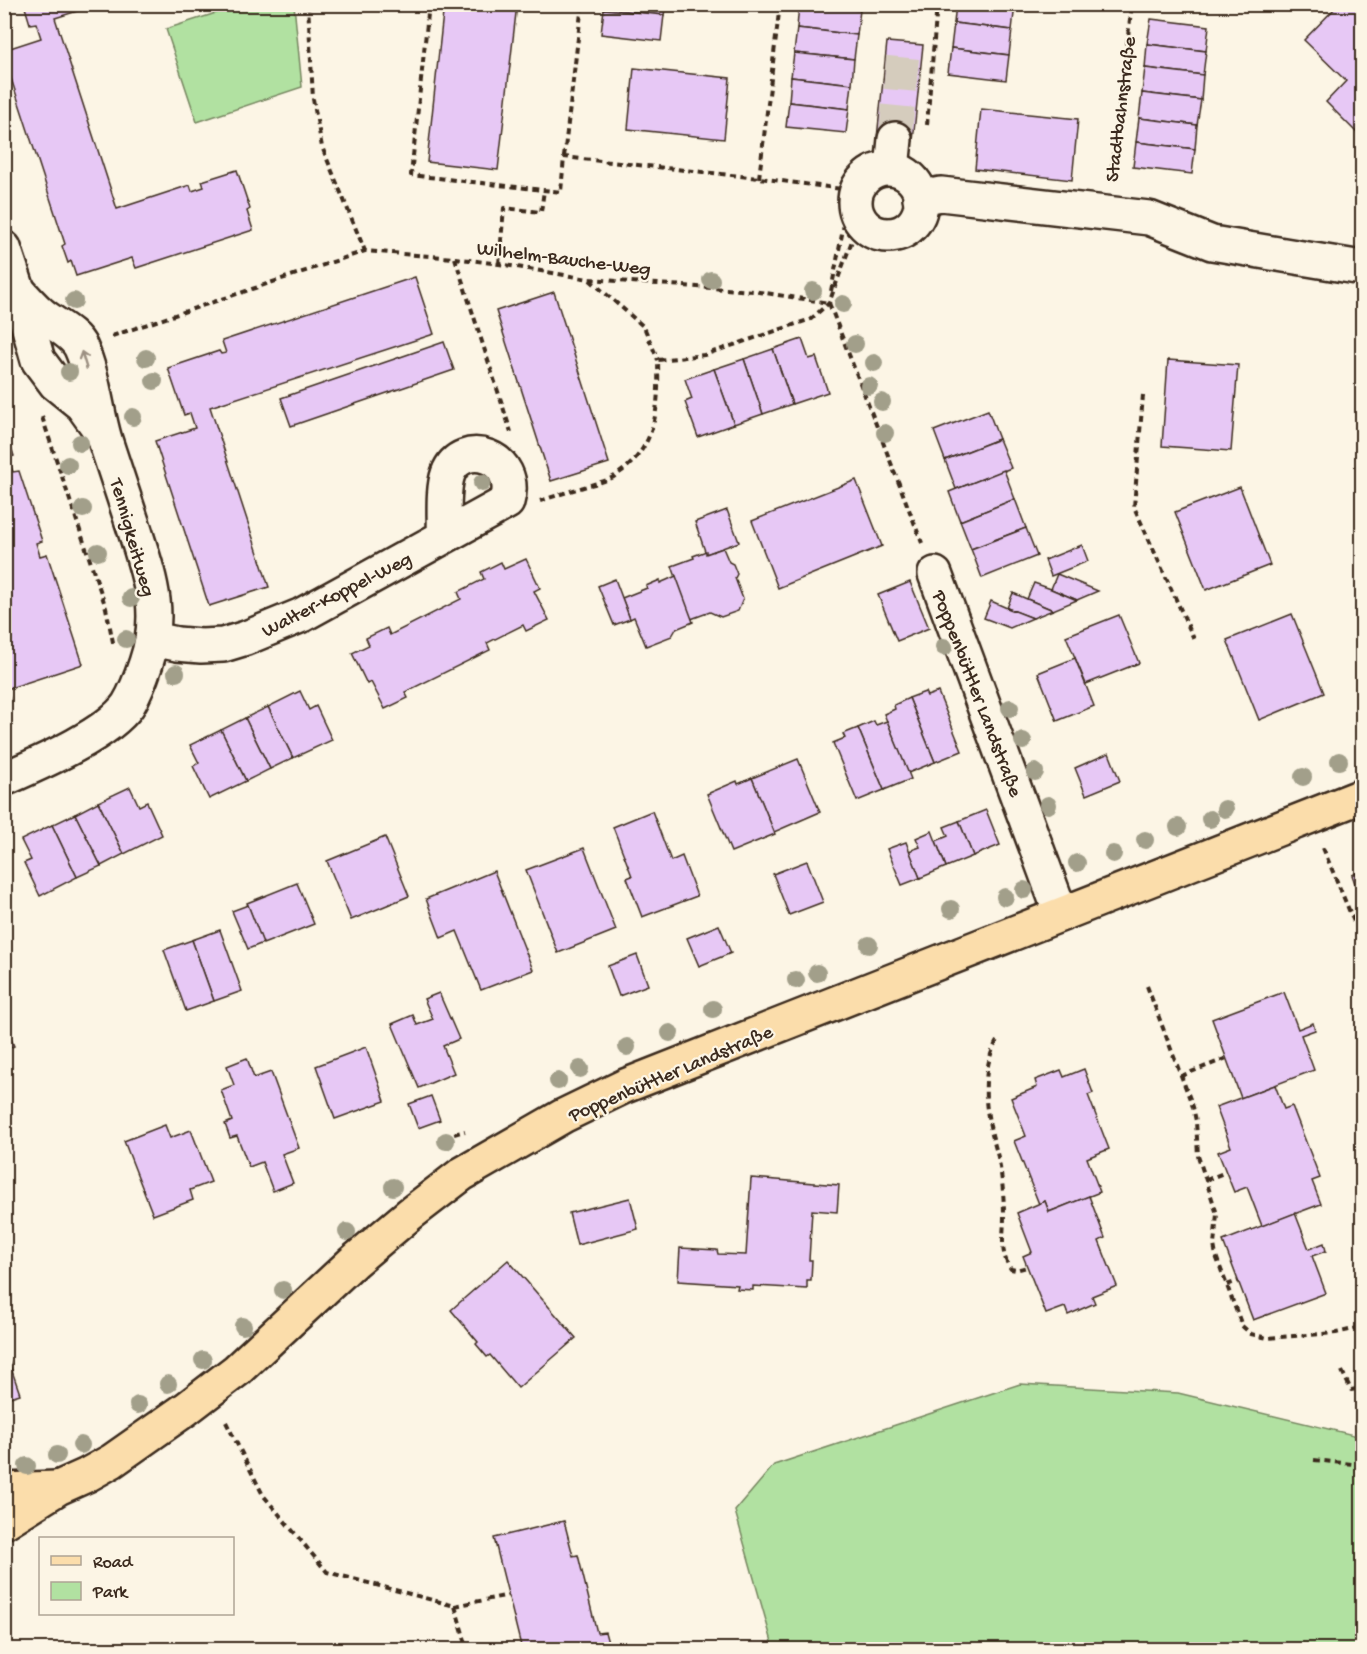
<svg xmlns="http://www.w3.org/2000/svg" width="1367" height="1654" viewBox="0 0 1367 1654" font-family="'Gochi Hand',sans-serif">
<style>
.green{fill:#b1e1a1;stroke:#768660;stroke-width:1.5}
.building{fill:#e7c8f5;stroke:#3b2a1e;stroke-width:1.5}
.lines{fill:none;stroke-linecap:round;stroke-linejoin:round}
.minor-tunnel{stroke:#d5ccbd;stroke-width:33;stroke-dasharray:33 16;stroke-linecap:butt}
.minor-casing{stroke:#3b2a1e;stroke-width:38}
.major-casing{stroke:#3b2a1e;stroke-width:38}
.path{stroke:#3b2a1e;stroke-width:4;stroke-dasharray:6 4.5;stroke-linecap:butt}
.minor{stroke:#fcf5e5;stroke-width:33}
.major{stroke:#fbddab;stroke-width:33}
.tree{fill:#a29f8a}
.oneway{stroke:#9c9082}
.labels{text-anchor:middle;stroke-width:4.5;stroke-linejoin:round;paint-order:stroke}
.street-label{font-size:20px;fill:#3b2a1e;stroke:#fcf5e5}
</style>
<rect width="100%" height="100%" fill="#fcf5e5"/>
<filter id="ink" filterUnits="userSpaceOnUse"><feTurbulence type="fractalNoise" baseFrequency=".0167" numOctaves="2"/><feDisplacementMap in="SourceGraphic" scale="12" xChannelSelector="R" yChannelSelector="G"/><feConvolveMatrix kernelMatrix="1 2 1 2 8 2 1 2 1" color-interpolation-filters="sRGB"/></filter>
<g filter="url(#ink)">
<g class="green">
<path d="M 241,5 L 294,5 L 302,87 L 197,122 L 166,29 Z"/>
<path d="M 1020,1384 L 1178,1393 L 1362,1437 L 1362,1649 L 774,1649 L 735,1511 L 774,1465 Z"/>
</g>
<g class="building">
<path d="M 24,4 L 102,4 L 87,9 L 87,8 L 55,18 L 117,209 L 190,185 L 192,191 L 204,187 L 202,181 L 237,170 L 250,209 L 247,211 L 253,230 L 136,268 L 132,258 L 76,276 L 71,261 L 68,263 L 62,246 L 65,244 L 4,57 L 4,50 L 41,38 L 36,23 L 30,24 Z"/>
<path d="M 444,4 L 517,4 L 498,170 L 427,162 Z"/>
<path d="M 604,4 L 666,4 L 664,15 L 604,9 Z"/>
<path d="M 799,4 L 860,10 L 857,35 L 797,28 Z"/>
<path d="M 807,4 L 860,4 L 860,10 Z"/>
<path d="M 1006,4 L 1015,5 L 1012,30 L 954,23 L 956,4 Z"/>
<path d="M 1339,4 L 1362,4 L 1362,138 L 1326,102 L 1346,81 L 1304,40 Z"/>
<path d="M 604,9 L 664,15 L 661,41 L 601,34 Z"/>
<path d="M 1151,19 L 1209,26 L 1206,51 L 1147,44 Z"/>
<path d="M 954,23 L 1012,30 L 1009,55 L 951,48 Z"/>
<path d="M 797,28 L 857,35 L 854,59 L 794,53 Z"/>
<path d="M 887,42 L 923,45 L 913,141 L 877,138 Z"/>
<path d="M 1147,44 L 1206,51 L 1203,75 L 1145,68 Z"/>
<path d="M 951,48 L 1009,55 L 1006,80 L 948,73 Z"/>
<path d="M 794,53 L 854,59 L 852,84 L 791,77 Z"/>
<path d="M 634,68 L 730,78 L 724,139 L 628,129 Z"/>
<path d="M 1145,68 L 1203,75 L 1201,100 L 1142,93 Z"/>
<path d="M 791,77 L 852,84 L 849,109 L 789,102 Z"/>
<path d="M 1142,93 L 1201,100 L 1197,125 L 1139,118 Z"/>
<path d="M 789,102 L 849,109 L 846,133 L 786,127 Z"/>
<path d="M 981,109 L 1078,119 L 1072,180 L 975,169 Z"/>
<path d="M 1139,118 L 1197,125 L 1195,149 L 1136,142 Z"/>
<path d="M 1136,142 L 1195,149 L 1192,174 L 1133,167 Z"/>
<path d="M 415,277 L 434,334 L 210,407 L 269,587 L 209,606 L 155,441 L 195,428 L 190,413 L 184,415 L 168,368 L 219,351 L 221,354 L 226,353 L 222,341 Z"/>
<path d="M 554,292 L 609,463 L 551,481 L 496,311 Z"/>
<path d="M 802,339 L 809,359 L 816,357 L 828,392 L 792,404 L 773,349 Z"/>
<path d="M 444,342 L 454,370 L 291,426 L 281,398 Z"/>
<path d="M 773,349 L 792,404 L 763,414 L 744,359 Z"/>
<path d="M 744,359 L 763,414 L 734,424 L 714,369 Z"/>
<path d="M 1168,360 L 1238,365 L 1231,451 L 1162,446 Z"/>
<path d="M 714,369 L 734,424 L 698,437 L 685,402 L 692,399 L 685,379 Z"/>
<path d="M 988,410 L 999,439 L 945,460 L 934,431 Z"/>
<path d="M 4,426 L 14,456 L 8,458 L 13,472 L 19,471 L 42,541 L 36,543 L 40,556 L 47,554 L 83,664 L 7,689 L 10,702 L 4,704 L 4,637 L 8,636 L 4,627 Z"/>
<path d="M 999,439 L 1011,468 L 956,489 L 945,460 Z"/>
<path d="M 1004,470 L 1015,499 L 960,521 L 949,492 Z"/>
<path d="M 856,480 L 882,546 L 778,588 L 752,521 Z"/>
<path d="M 1240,487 L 1270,565 L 1206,590 L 1175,512 Z"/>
<path d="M 1015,499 L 1026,528 L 971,549 L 960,521 Z"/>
<path d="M 727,510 L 739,542 L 706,554 L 695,522 Z"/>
<path d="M 1026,528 L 1037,556 L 982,578 L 971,549 Z"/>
<path d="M 1082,545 L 1088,561 L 1051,576 L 1045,560 Z"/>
<path d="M 723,548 L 729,562 L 733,564 L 737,574 L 735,578 L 743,599 L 738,611 L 721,617 L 710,612 L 691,619 L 672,566 L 694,558 L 693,556 L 706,551 L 706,554 Z"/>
<path d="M 526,559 L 540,588 L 534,591 L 549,620 L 526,631 L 523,625 L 487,643 L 490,650 L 405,692 L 408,698 L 385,709 L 371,682 L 367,684 L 352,653 L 369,645 L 366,638 L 387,628 L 390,635 L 461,599 L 458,592 L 484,579 L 481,572 L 501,562 L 504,569 Z"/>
<path d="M 1057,574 L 1098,591 L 1077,600 L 1051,589 Z"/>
<path d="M 676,576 L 693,622 L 676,629 L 672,636 L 646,646 L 634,617 L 630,619 L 622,598 L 647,588 L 646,586 L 660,580 L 660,583 Z"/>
<path d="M 615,579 L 630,619 L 614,625 L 598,586 Z"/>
<path d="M 910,582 L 929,628 L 897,641 L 878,595 Z"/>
<path d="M 1034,583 L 1051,589 L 1077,600 L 1053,610 L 1027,599 Z"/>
<path d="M 1013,593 L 1027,599 L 1053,610 L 1033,618 L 1007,608 Z"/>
<path d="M 991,601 L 1007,608 L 1033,618 L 1010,628 L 984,618 Z"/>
<path d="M 1292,614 L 1324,693 L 1259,720 L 1227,640 Z"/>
<path d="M 1119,615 L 1139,663 L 1086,684 L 1066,636 Z"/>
<path d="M 1075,658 L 1094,706 L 1057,721 L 1038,673 Z"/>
<path d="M 300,691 L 309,710 L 316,706 L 332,740 L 293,758 L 268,707 Z"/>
<path d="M 925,692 L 927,696 L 938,692 L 962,751 L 935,762 L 909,698 Z"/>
<path d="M 909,698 L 935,762 L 908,773 L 884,714 L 895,709 L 894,705 Z"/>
<path d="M 268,707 L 293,758 L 270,769 L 245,718 Z"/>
<path d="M 245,718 L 270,769 L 246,781 L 221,730 Z"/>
<path d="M 874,721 L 876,725 L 887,721 L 911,779 L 884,790 L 858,728 Z"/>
<path d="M 858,728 L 884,790 L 857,801 L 833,743 L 845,738 L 843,734 Z"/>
<path d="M 221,730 L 246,781 L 209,799 L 193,766 L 199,763 L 190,745 Z"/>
<path d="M 1109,753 L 1120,781 L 1086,795 L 1075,768 Z"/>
<path d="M 798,759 L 820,812 L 774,832 L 752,778 Z"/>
<path d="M 752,778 L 775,834 L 731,852 L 707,794 L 737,781 L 738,784 Z"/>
<path d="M 130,787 L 139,806 L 147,802 L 162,835 L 124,854 L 98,802 Z"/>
<path d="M 98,802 L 124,854 L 101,866 L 75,814 Z"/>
<path d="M 986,810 L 1000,845 L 973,856 L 959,821 Z"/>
<path d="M 652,811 L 671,861 L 682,856 L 697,896 L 642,917 L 627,878 L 632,876 L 613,827 Z"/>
<path d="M 75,814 L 101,866 L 77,877 L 52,825 Z"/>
<path d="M 959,821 L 973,856 L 946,867 L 936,841 L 948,836 L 944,827 Z"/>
<path d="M 52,825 L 77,877 L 40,896 L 24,863 L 31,860 L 21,840 Z"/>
<path d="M 932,831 L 946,867 L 920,878 L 909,851 L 920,847 L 916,838 Z"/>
<path d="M 385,837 L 409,896 L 351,920 L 327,861 Z"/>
<path d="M 906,842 L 920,878 L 902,885 L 887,849 Z"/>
<path d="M 584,848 L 616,930 L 558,953 L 526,870 Z"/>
<path d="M 807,861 L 823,902 L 789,915 L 773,874 Z"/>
<path d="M 494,871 L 533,970 L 481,990 L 457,931 L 441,938 L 426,899 Z"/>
<path d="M 1362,871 L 1362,903 L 1352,875 Z"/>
<path d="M 297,883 L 314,924 L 263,944 L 247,903 Z"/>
<path d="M 248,905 L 263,943 L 248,949 L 232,911 Z"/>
<path d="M 719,925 L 731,953 L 699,966 L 687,938 Z"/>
<path d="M 220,930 L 242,991 L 214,1001 L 192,940 Z"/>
<path d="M 192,940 L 214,1001 L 186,1011 L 164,950 Z"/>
<path d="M 637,955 L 648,985 L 619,996 L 608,966 Z"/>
<path d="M 1284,992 L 1298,1029 L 1313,1023 L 1315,1030 L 1301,1035 L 1314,1070 L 1241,1098 L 1212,1019 Z"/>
<path d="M 439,993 L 459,1039 L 443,1046 L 454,1073 L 419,1088 L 392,1024 L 413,1015 L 417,1025 L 433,1019 L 424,999 Z"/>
<path d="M 7,1029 L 14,1046 L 4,1050 L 4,1030 Z"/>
<path d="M 366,1047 L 385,1101 L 335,1119 L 316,1066 Z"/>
<path d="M 247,1058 L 254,1078 L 271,1072 L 299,1148 L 282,1154 L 293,1183 L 273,1191 L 262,1162 L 249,1167 L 237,1136 L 230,1138 L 225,1124 L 232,1121 L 221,1090 L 234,1085 L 227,1066 Z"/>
<path d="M 1084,1069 L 1093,1093 L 1088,1095 L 1109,1149 L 1087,1158 L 1100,1192 L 1049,1212 L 1045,1201 L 1039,1204 L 1014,1141 L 1026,1136 L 1011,1098 L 1037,1087 L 1035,1080 L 1061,1070 L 1064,1077 Z"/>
<path d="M 1275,1085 L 1284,1109 L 1292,1106 L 1320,1178 L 1312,1181 L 1321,1204 L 1262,1226 L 1247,1187 L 1234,1192 L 1218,1152 L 1231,1147 L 1216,1107 Z"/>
<path d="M 431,1096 L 440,1120 L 418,1128 L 409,1104 Z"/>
<path d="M 165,1125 L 170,1138 L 191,1130 L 211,1182 L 190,1190 L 193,1200 L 153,1215 L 124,1141 Z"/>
<path d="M 751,1178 L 839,1185 L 837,1212 L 812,1210 L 809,1260 L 812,1260 L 811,1280 L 807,1280 L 807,1289 L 753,1286 L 753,1290 L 737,1289 L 738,1285 L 678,1281 L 680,1248 L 717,1250 L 718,1254 L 746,1255 Z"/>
<path d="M 1089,1196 L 1105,1238 L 1099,1241 L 1117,1286 L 1092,1296 L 1095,1303 L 1068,1315 L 1065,1307 L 1046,1314 L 1023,1256 L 1032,1252 L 1017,1213 L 1045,1201 L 1049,1212 Z"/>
<path d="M 630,1198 L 638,1229 L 577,1245 L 569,1213 Z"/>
<path d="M 1295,1213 L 1309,1249 L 1324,1243 L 1326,1251 L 1312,1256 L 1326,1293 L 1253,1320 L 1223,1241 Z"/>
<path d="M 508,1260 L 576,1338 L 518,1388 L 490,1355 L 487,1357 L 476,1344 L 478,1342 L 451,1310 Z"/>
<path d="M 4,1348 L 20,1394 L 4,1399 Z"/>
<path d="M 564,1521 L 573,1556 L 578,1555 L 597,1633 L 605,1632 L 610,1650 L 522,1650 L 494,1538 Z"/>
</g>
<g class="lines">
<path class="minor-tunnel" d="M 895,139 L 903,53"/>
<g class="minor-casing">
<g id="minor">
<path d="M 892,169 L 895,139"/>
<circle cx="888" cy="202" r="33"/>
<path d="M 920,198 L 941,194 L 1149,218 L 1212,243 L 1362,268"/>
<path d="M 4,248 L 18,290 L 38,360 L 56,384 L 82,405 L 100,430"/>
<path d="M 935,574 L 1061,914"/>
<path d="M 153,639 L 177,644 L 201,646 L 223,645 L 246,638 L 302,615 L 507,502 C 521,455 461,438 448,474 C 442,491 445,518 444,536"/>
<path d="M 4,779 C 38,764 107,735 128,705 C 136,692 141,678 146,663 C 163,613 150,579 135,531 C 125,501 115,471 105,440 C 96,410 94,377 81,348 C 74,332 52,324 40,313 C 32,306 25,298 18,290"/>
</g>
</g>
<g class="major-casing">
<g id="major">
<path d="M 4,1490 L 56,1488"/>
<path d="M 4,1522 L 58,1488 L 87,1475 L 112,1461 L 186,1409 L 237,1370 L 353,1262 L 410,1214 L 462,1174 L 563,1116 L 625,1086 L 1362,796"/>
</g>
</g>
<g class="path">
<path d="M 308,4 L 313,99 L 322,147 L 365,251"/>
<path d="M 429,4 L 411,175 L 561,192 L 564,157 L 759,178 L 857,191"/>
<path d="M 927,125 L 937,4"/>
<path d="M 564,157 L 582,4"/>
<path d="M 759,178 L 780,4"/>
<path d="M 1110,180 L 1132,4"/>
<path d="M 455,258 L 511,432"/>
<path d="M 499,264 L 504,208 L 541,212 L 544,190"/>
<path d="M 590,280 L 644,327 L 658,360"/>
<path d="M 831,291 L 844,224 L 855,204"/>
<path d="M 112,336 L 365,251 L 455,258 L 499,264 L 589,279 L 753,291 L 829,303 L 922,543"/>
<path d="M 1143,395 L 1134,507 L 1194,639"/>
<path d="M 42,417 L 106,608 L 114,647"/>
<path d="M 540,501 C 558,495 576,489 594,484 C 601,482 609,480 615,476 C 658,448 659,406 658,360 L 704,355 L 811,319 L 829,303 L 860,219"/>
<path d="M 1323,848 L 1362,941"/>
<path d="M 1147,986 L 1193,1107 L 1196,1121 L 1198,1156 L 1217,1214 L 1214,1245 L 1216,1256 L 1242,1326 L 1251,1334 L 1267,1338 L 1336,1333 L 1362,1327"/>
<path d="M 997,1041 C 987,1058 985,1079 986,1099 C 987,1119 993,1138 998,1157 C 1002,1176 1004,1196 1004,1216 C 1004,1235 999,1253 1011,1269 L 1016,1270 L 1027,1267"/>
<path d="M 1181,1076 L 1227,1058"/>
<path d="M 454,1134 L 465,1131"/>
<path d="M 1206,1180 L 1226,1172"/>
<path d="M 1227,1285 L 1238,1281"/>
<path d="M 1342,1371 L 1351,1390 L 1362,1388"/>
<path d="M 226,1422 L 263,1495 L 327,1572 L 455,1606 L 466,1644 L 471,1650"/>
<path d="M 1314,1460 L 1362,1465"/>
<path d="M 455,1606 L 509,1595"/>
</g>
<use href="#minor" class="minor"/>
<use href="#major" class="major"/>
</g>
<g class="tree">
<circle cx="711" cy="280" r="9"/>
<circle cx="813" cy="291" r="9"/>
<circle cx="74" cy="301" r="9"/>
<circle cx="843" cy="304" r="9"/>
<circle cx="855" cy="344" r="9"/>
<circle cx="146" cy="358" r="9"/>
<circle cx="874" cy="363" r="9"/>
<circle cx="69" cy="372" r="9"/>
<circle cx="154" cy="381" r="9"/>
<circle cx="869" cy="386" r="9"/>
<circle cx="882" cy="402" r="9"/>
<circle cx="133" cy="417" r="9"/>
<circle cx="885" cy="433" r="9"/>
<circle cx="80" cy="443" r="9"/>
<circle cx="68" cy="465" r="9"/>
<circle cx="482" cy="483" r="9"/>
<circle cx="83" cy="509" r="9"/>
<circle cx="98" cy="552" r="9"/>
<circle cx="131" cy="598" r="9"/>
<circle cx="126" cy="639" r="9"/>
<circle cx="944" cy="647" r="9"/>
<circle cx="176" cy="673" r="9"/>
<circle cx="1010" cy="708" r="9"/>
<circle cx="1023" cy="741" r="9"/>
<circle cx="1339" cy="761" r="9"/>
<circle cx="1035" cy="772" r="9"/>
<circle cx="1303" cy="777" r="9"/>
<circle cx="1048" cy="805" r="9"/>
<circle cx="1225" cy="809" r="9"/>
<circle cx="1210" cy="819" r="9"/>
<circle cx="1178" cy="827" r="9"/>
<circle cx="1145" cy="840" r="9"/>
<circle cx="1113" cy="854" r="9"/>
<circle cx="1077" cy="863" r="9"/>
<circle cx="1024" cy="890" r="9"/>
<circle cx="1005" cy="897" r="9"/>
<circle cx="951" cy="909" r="9"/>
<circle cx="869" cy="945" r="9"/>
<circle cx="817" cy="973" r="9"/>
<circle cx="796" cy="980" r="9"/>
<circle cx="713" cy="1009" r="9"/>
<circle cx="670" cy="1033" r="9"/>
<circle cx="627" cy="1047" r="9"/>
<circle cx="580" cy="1069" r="9"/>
<circle cx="558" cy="1081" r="9"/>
<circle cx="446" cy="1141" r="9"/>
<circle cx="393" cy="1187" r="9"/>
<circle cx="347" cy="1232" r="9"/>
<circle cx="283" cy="1290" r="9"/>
<circle cx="243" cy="1326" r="9"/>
<circle cx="203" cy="1360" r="9"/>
<circle cx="168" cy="1384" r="9"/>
<circle cx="138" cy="1405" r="9"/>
<circle cx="81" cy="1445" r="9"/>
<circle cx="57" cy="1455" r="9"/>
<circle cx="27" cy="1466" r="9"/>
</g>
<defs><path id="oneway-shaft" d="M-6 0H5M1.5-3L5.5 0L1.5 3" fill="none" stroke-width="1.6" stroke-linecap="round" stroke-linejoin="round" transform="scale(1.5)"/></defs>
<use class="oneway" href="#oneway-shaft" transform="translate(84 360) rotate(-107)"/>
</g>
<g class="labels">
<g class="street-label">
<text transform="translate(1119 109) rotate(-83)" y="7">Stadtbahnstraße</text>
<text transform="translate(564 257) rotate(7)" y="7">Wilhelm-Bauche-Weg</text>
<text transform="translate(134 537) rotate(74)" y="7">Tennigkeitweg</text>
<text transform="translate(336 593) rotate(-27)" y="7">Walter-Koppel-Weg</text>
<text transform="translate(979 693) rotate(69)" y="7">Poppenbüttler Landstraße</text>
<text transform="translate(670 1072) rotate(-23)" y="7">Poppenbüttler Landstraße</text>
</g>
</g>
<rect width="1367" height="1654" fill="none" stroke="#fcf5e5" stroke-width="24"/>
<rect x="12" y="12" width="1343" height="1630" fill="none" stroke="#3b2a1e" stroke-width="2" filter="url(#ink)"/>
<rect x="39" y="1537" width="195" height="78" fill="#fcf5e5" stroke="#afa495" stroke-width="1.5"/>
<rect x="51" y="1556" width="30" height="9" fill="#fbddab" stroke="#afa495" stroke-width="1.5"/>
<text x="93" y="1567" font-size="18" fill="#3b2a1e">Road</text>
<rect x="51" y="1582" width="30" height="18" fill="#b1e1a1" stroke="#afa495" stroke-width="1.5"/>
<text x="93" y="1597" font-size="18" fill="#3b2a1e">Park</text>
</svg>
